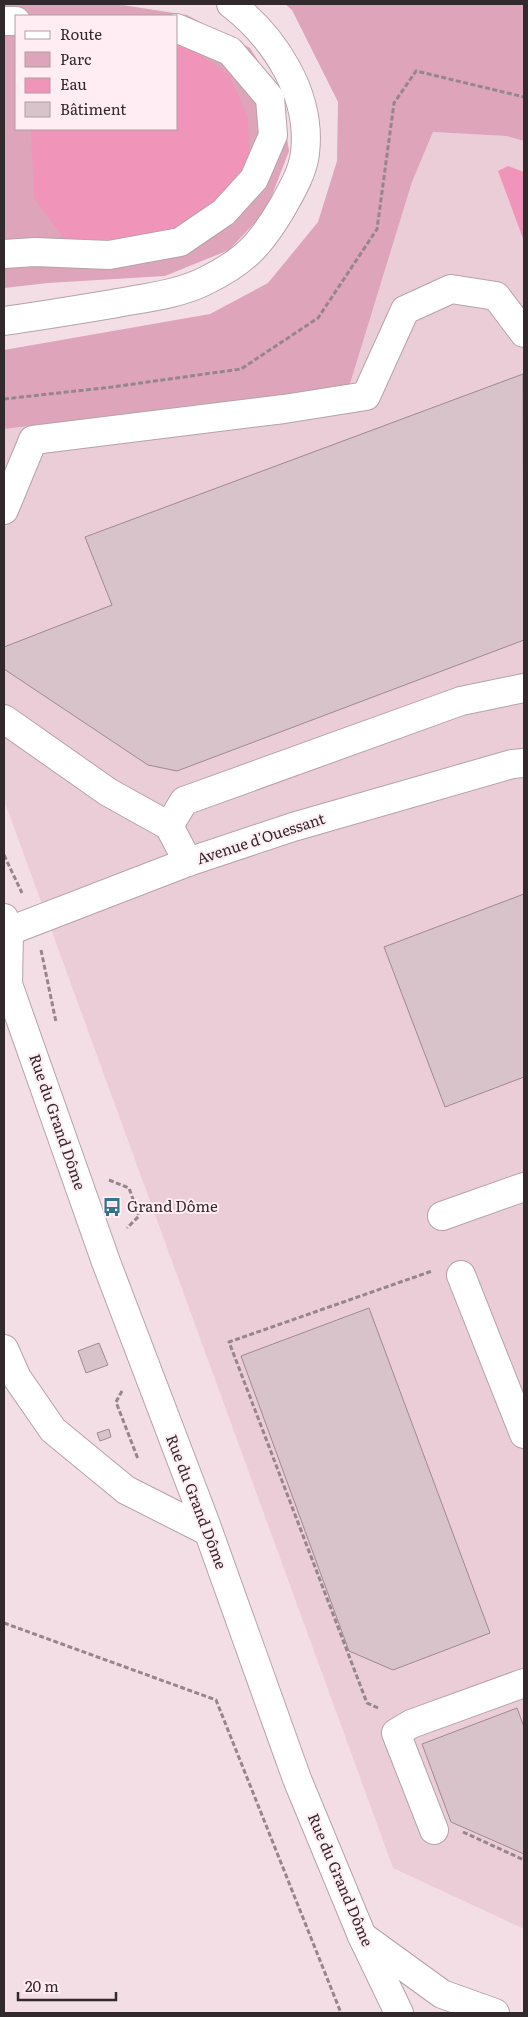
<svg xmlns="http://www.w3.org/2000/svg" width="528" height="2017" viewBox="0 0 528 2017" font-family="Literata,serif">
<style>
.built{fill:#eacdd7}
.green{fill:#dea4ba;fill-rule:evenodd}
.water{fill:#f094b9}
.building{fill:#d8c3ca;stroke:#9e8a91}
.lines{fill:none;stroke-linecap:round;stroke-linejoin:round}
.minor-casing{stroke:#b7a2a9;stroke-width:30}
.major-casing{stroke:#b7a2a9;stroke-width:30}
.highway-casing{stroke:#b7a2a9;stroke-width:30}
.path{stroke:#96868b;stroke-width:3;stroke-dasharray:5 2.5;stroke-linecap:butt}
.minor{stroke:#fff;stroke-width:28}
.major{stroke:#fff;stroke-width:28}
.highway{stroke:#fff;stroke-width:28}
.labels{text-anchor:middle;stroke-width:4;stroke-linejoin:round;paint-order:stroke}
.street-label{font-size:15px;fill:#32292c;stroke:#ffedf3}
.poi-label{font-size:15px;fill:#32292c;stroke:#ffedf3;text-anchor:start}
</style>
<rect width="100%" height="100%" fill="#f4dee6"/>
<path class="built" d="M 433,132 L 506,136 L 524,141 L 524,1929 L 393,1868 L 4,800 L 4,429 L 349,387 L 412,182 Z"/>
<g class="green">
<path d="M 4,4 L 116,4 L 187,15 L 250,48 L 281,97 L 289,151 L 266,211 L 229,250 L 165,276 L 48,283 L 4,288 ZM 16,16 L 176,16 L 176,129 L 16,129 Z"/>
<path d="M 285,4 L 524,4 L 524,141 L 506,136 L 433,132 L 412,182 L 349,387 L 4,429 L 4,350 L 210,314 L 268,283 L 318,222 L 337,161 L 338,102 L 292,10 Z"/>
</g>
<g class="water">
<path d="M 176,46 L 188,46 L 229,75 L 248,117 L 249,161 L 215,211 L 167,235 L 67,242 L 34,198 L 31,129 L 176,129 Z"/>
<path d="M 508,166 L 524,172 L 524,241 L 498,171 Z"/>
</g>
<g class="building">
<path d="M 523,374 L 524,640 L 177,771 L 148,765 L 4,669 L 4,647 L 112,605 L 85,537 Z"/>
<path d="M 524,894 L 524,1077 L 445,1107 L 384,947 Z"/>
<path d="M 369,1308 L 490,1633 L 393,1670 L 349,1651 L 241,1356 Z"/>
<path d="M 99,1343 L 108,1365 L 86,1373 L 78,1351 Z"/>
<path d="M 109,1429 L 111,1437 L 100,1441 L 97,1433 Z"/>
<path d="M 517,1708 L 524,1727 L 524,1854 L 451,1822 L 422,1744 Z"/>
</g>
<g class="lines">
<g class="minor-casing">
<g id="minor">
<path d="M 4,21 L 16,21"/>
<path d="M 4,254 L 35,252 L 109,255 L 180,242 L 224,212 L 254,179 L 273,135 L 270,98 L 230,51 L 176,28"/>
<path d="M 4,510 L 33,440 L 284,409 L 366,396 L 405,310 L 451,289 L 496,296 L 524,333"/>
<path d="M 4,719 L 108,792 L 169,826 L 188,862"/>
<path d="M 169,826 L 184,801 L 461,701 L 524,688"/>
<path d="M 4,918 L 9,931 L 8,984"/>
<path d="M 4,933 L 188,862 L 293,827 L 512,764 L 524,763"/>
<path d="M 4,978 L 8,984 L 106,1262 L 205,1522 L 297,1779 L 362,1936 L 399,2013"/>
<path d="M 442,1216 L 524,1187"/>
<path d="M 461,1275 L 524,1434"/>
<path d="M 4,1349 L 17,1378 L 53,1430 L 126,1490 L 207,1531"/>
<path d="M 434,1830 L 396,1733 L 411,1724 L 524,1683"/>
</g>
</g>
<g class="major-casing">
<path id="major" d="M 362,1936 L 442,1994 L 495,2013"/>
</g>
<g class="highway-casing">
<path id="highway" d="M 4,321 C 40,316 76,310 112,304 C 143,298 178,295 207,280 C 245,261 260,245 282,208 C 291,192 303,172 305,153 C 312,95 275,38 231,4"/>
</g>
<g class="path">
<path d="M 4,399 L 112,387 L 241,369 L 318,318 L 377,229 L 394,103 L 416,71 L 524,97"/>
<path d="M 4,855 L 22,893"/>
<path d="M 41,950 L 56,1022"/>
<path d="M 109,1180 L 129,1188 L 139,1216 L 127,1228"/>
<path d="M 122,1391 L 116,1402 L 138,1459"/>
<path d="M 4,1623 L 216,1700 L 341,2013"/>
<path d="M 378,1708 L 367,1703 L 229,1342 L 432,1271"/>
<path d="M 463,1832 L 524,1860"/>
</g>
<use href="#minor" class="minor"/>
<use href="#major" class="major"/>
<use href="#highway" class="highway"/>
</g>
<defs>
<g id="bus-bare" transform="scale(1.5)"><path d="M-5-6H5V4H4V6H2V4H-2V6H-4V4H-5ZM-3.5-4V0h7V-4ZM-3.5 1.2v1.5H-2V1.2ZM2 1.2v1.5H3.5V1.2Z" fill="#36748a" stroke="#ffedf3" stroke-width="2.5" paint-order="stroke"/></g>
</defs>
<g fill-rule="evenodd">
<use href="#bus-bare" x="112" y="1207"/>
</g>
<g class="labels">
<g class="street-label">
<text transform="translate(261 839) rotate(-18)" y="5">Avenue d'Ouessant</text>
<text transform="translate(57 1122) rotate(71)" y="5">Rue du Grand Dôme</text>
<text transform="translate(196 1502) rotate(69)" y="5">Rue du Grand Dôme</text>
<text transform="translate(340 1880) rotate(67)" y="5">Rue du Grand Dôme</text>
</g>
<g class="poi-label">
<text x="127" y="1212">Grand Dôme</text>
</g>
</g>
<rect width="528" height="2017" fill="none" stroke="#32292c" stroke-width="10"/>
<rect x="15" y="15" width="162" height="115" fill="#ffedf3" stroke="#ad9fa3"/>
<rect x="25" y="31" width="25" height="8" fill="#ffffff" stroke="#ad9fa3"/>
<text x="60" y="40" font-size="15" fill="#32292c">Route</text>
<rect x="25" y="52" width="25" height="15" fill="#dea4ba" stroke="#ad9fa3"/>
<text x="60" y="65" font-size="15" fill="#32292c">Parc</text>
<rect x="25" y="78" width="25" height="15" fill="#f094b9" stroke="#ad9fa3"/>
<text x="60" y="90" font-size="15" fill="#32292c">Eau</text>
<rect x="25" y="102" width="25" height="15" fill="#d8c3ca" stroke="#ad9fa3"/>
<text x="60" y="115" font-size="15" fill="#32292c">Bâtiment</text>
<path d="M18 1992v8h98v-8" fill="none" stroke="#32292c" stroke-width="2.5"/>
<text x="25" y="1992" font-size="15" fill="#32292c" stroke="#ffedf3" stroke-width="4" paint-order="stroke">20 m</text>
</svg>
